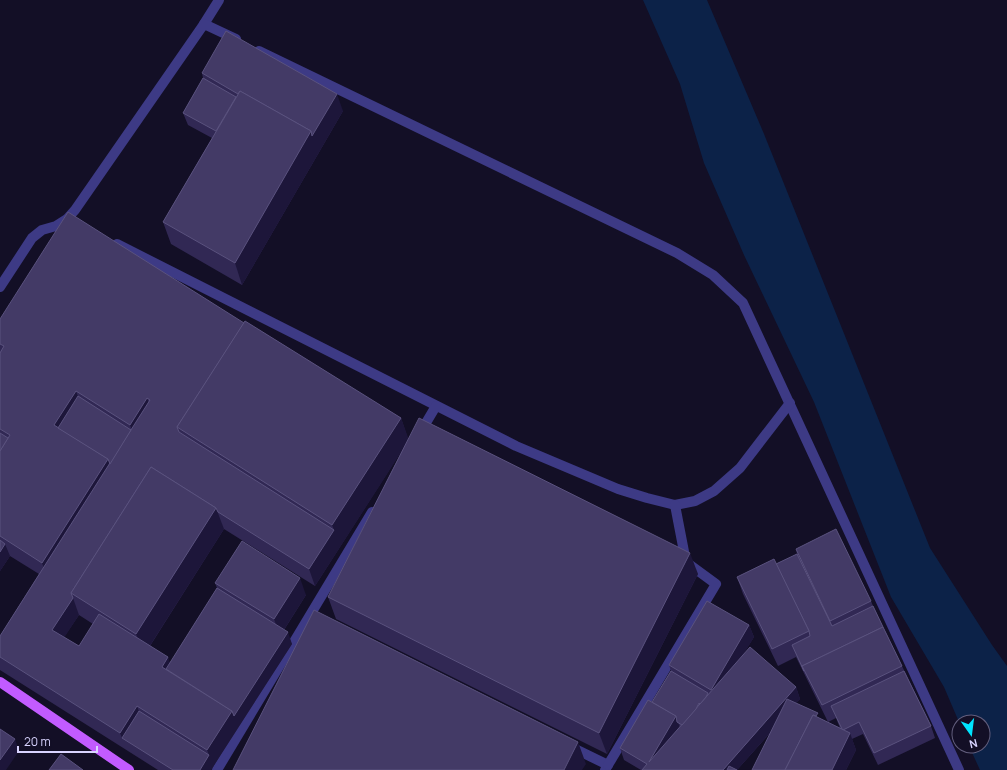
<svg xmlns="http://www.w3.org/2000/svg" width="1007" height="770" viewBox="0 0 1007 770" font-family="Manrope,sans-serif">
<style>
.water{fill:#0c2248}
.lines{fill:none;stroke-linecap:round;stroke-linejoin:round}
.minor{stroke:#3d3a85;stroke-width:10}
.major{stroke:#c25bff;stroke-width:10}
.wall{fill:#312854;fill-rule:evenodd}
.shaded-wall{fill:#1d163a}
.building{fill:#433a66;stroke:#5a527e}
</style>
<rect width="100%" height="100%" fill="#130f26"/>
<path class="water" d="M 643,0 L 707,0 L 764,134 L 930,548 L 992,645 L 1007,666 L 1007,770 L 980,770 L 969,746 L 983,746 L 983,722 L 959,722 L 944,687 L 891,597 L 814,402 L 744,255 L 704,163 L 680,84 Z"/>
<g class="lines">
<g class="minor">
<path d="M 204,24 L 219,0"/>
<path d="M 259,51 L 677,253 L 713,275 L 743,303 L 959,770"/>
<path d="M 117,244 L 516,446 L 618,489 L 647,498 L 675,505 L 695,501 L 714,491 L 740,468 L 790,403"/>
<path d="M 0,287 L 32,238 L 42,230 L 56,226 L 67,219 L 75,210 L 204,24 L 236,39"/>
<path d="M 420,433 L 436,406"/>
<path d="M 569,746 L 608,765 L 605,770"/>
<path d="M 608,765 L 716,584 L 686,562 L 675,505"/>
<path d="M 217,770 L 372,512"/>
</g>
<path class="major" d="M 0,682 L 129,770"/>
</g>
<g class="wall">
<path d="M 202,73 L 343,111 L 242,285 L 171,244 L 163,222 L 212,138 L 188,125 L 183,113 L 203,78 Z"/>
<path d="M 0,319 L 244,323 L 401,418 L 408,439 L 698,574 L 607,754 L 336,619 L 328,597 L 404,447 L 315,586 L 224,529 L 150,646 L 170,663 L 217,588 L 215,583 L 306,595 L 284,630 L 292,644 L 211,770 L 158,770 L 0,670 L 0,636 L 39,574 L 10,556 L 0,571 ZM 79,615 L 93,624 L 79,646 L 64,637 Z"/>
<path d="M 796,549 L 871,601 L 873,606 L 931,726 L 935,738 L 878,765 L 863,734 L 852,739 L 856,750 L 846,770 L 752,770 L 771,732 L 737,770 L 641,770 L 624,760 L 620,748 L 652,702 L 671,671 L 669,665 L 749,625 L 754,637 L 742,656 L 796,687 L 800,699 L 796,703 L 819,718 L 840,728 L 836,718 L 828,722 L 796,657 L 778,666 L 743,594 L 737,577 L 776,564 L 797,554 Z"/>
</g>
<g class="shaded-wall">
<path d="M 337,94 L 343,111 L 242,285 L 235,263 L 311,131 Z"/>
<path d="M 76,391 L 82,408 L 64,436 L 54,425 Z"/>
<path d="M 147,398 L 153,415 L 48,580 L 42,563 L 108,459 L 132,430 L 130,425 Z"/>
<path d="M 401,418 L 409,440 L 315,586 L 309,569 L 334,530 L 332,525 Z"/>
<path d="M 216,508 L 224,529 L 144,655 L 136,634 Z"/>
<path d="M 5,544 L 10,556 L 0,571 L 0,552 Z"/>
<path d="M 690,553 L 698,574 L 607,754 L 599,733 Z"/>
<path d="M 300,578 L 306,595 L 280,636 L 274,619 Z"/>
<path d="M 73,598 L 79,615 L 58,647 L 52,630 Z"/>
<path d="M 749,625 L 754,637 L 715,702 L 711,690 Z"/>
<path d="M 288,632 L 292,644 L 211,770 L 200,770 L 209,755 L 207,750 L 232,711 Z"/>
<path d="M 168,657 L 174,674 L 162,667 Z"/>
<path d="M 796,687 L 800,699 L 737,770 L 723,770 Z"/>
<path d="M 137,706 L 143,723 L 122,738 L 120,733 Z"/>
<path d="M 676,716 L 680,728 L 649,762 Z"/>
<path d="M 850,733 L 856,750 L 846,770 L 832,770 Z"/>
<path d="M 15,739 L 19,751 L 6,770 L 0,770 L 0,760 Z"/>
<path d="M 578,742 L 586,764 L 582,770 L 564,770 Z"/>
</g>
<g class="building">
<path d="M 226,31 L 337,94 L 312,136 L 311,131 L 240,91 L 238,94 L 202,73 Z"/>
<path d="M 203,78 L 236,97 L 216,131 L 183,113 Z"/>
<path d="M 240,91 L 311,131 L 235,263 L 163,222 Z"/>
<path d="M 68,212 L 244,323 L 177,427 L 179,432 L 334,530 L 309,569 L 218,512 L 216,508 L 151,467 L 71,593 L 73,598 L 52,630 L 79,646 L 99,614 L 168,657 L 162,667 L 232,711 L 207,750 L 137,706 L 120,733 L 0,657 L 0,636 L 150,400 L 147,398 L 130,425 L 76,391 L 54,425 L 108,459 L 42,563 L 0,536 L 0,451 L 10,435 L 0,429 L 0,353 L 4,346 L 0,344 L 0,319 Z"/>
<path d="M 245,321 L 401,418 L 332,525 L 177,427 Z"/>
<path d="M 78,396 L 131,430 L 110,464 L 108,459 L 58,428 Z"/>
<path d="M 419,418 L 690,553 L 599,733 L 328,597 Z"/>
<path d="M 0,433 L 8,438 L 0,451 Z"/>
<path d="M 151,467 L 216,508 L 136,634 L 71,593 Z"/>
<path d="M 836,529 L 871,601 L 830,621 L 796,549 Z"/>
<path d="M 0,540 L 5,544 L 0,552 Z"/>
<path d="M 242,541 L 300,578 L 274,619 L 215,583 Z"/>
<path d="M 797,554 L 832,626 L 873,606 L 883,627 L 802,666 L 804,671 L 792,645 L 810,636 L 809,631 L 776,564 Z"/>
<path d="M 774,559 L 809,631 L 772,649 L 737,577 Z"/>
<path d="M 217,588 L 288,632 L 234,716 L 232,711 L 166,669 Z"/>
<path d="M 707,601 L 749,625 L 711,690 L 669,665 Z"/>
<path d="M 314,610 L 578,742 L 564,770 L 233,770 Z"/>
<path d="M 883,627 L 902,666 L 822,705 L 802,666 Z"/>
<path d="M 750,647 L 796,687 L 723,770 L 642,770 L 647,764 L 620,748 L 648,700 L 676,716 L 649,762 Z"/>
<path d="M 671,671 L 708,693 L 706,697 L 700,704 L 699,703 L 696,709 L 682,725 L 677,722 L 676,716 L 652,702 Z"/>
<path d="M 904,671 L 931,726 L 874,753 L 859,722 L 843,730 L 842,729 L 831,706 Z"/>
<path d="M 787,699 L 818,713 L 816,716 L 813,715 L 785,770 L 752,770 Z"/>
<path d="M 139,711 L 209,755 L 200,770 L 173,770 L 122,738 Z"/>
<path d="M 813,715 L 850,733 L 832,770 L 785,770 Z"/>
<path d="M 0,729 L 15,739 L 0,760 Z"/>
<path d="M 61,754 L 83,770 L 49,770 Z"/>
<path d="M 729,766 L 737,770 L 727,770 Z"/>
</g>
<g transform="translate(971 734) rotate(166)"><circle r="19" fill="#130f26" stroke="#625e7d"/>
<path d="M0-3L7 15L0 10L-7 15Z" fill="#00e5ff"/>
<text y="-6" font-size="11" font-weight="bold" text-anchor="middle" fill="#d9d4ff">N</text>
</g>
<path d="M18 746v6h79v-6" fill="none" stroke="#d9d4ff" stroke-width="2"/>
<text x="24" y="746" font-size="12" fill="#d9d4ff" stroke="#130f26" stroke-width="3" paint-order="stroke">20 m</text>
</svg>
